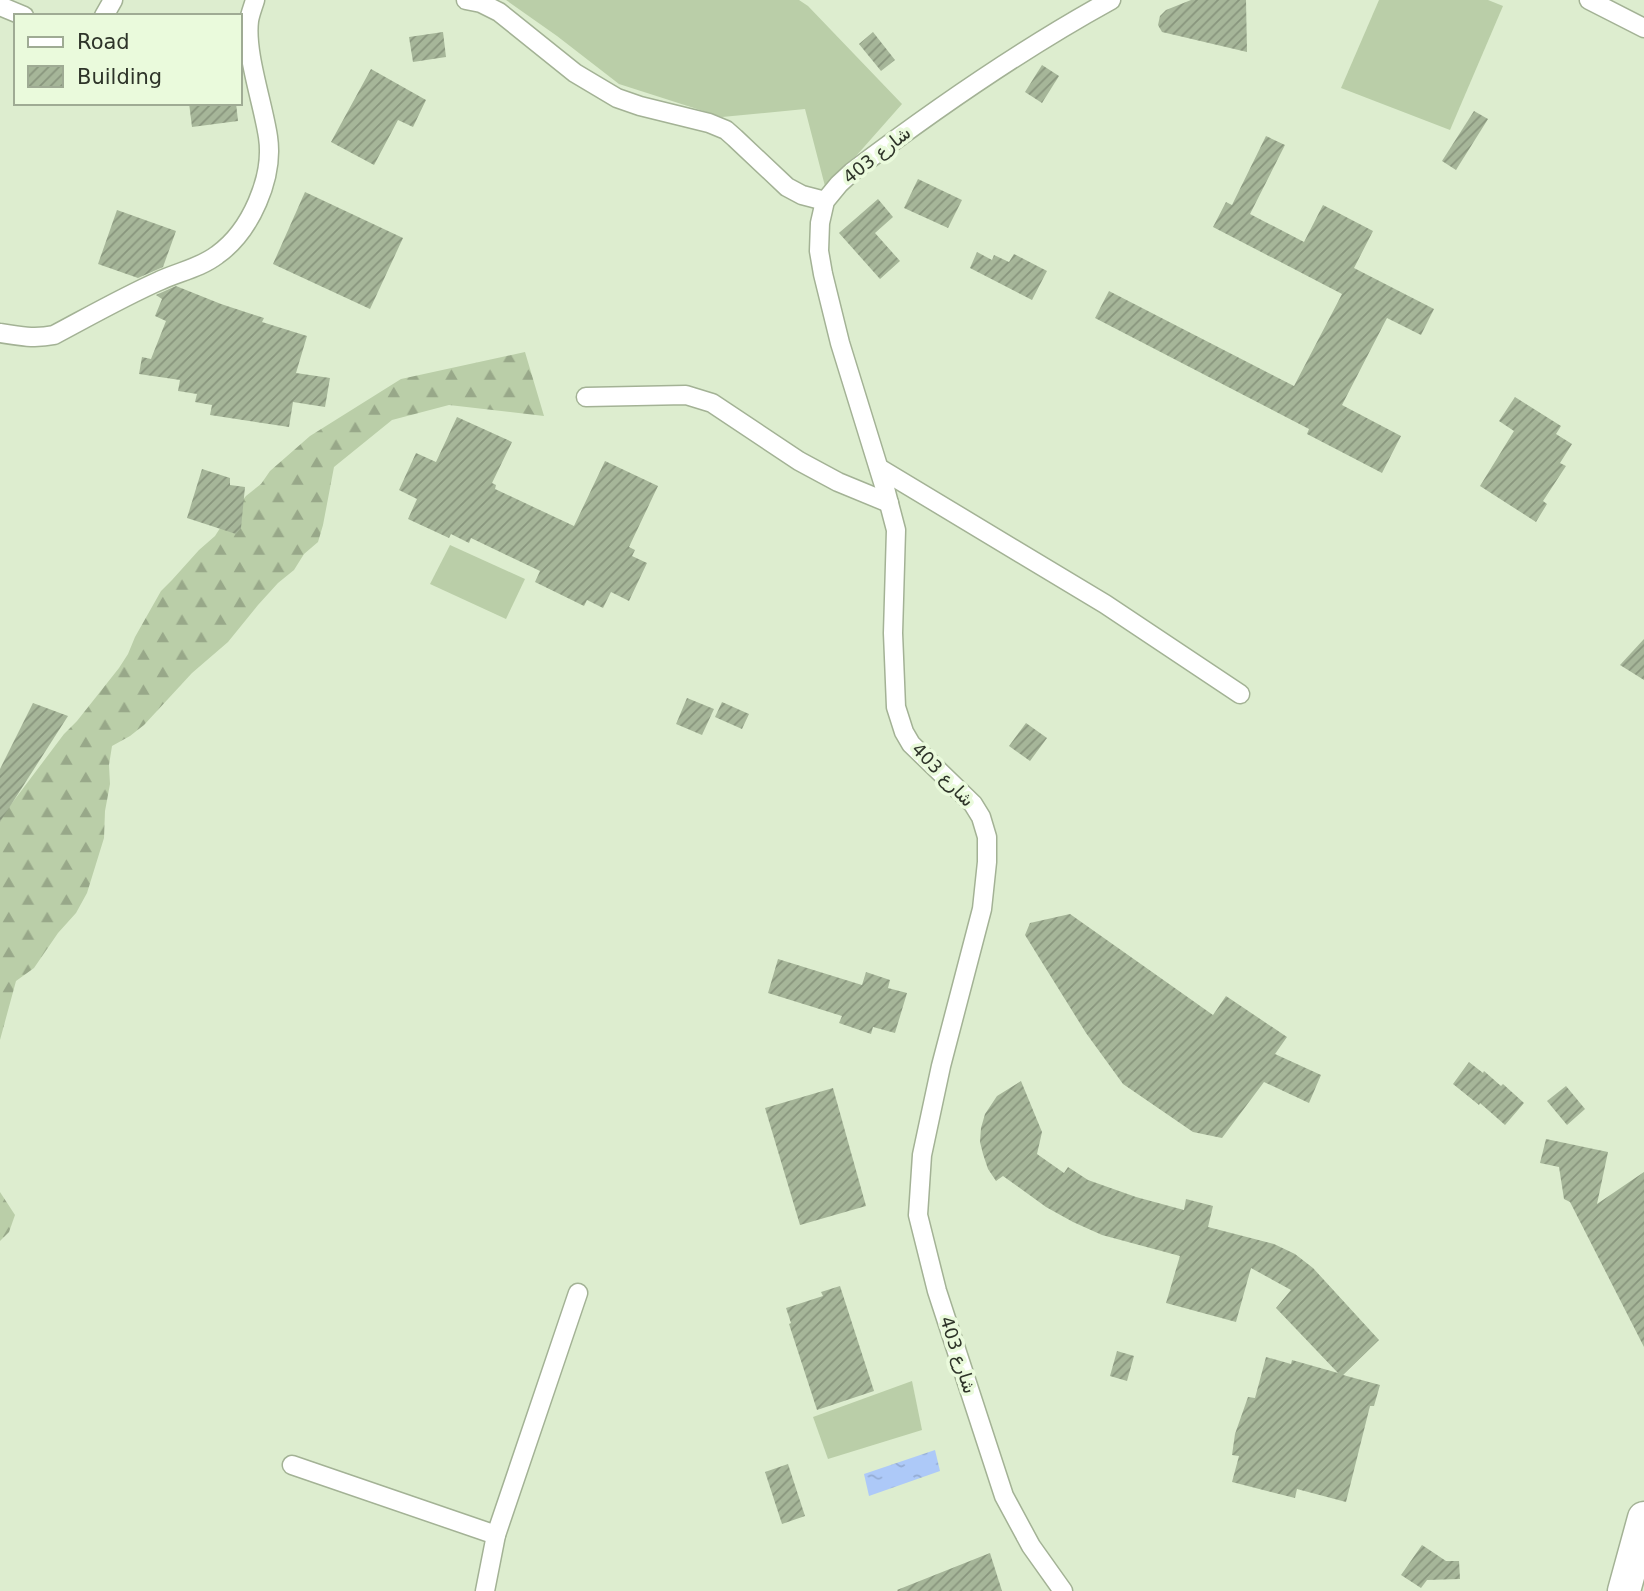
<svg xmlns="http://www.w3.org/2000/svg" width="1644" height="1591" viewBox="0 0 1644 1591" font-family="'DejaVu Sans',Cairo,sans-serif">
<style>
.grass{fill:#bacea8}
.forest{fill:url(#forest-firs)}
.water{fill:url(#water-ripples)}
.building{fill:url(#building-hatch)}
.lines{fill:none;stroke-linecap:round;stroke-linejoin:round}
.street-casing{stroke:#a3b295;stroke-width:21}
.highway-casing{stroke:#a3b295;stroke-width:35}
.street{stroke:#fff;stroke-width:18}
.highway{stroke:#fff;stroke-width:32}
.labels{text-anchor:middle;stroke-width:7;stroke-linejoin:round;paint-order:stroke}
.street-label{font-size:18px;fill:#2e3429;stroke:#eafadc}
</style>
<defs>
<pattern id="forest-firs" width="22" height="20" patternUnits="userSpaceOnUse" patternTransform="scale(1.75)"><rect width="22" height="20" fill="#bacea8"/><path d="M5 1l3.5 6h-7zM16 11l3.5 6h-7z" fill="#98a889"/></pattern>
<pattern id="water-ripples" width="26" height="14" patternUnits="userSpaceOnUse" patternTransform="scale(1.75)"><rect width="26" height="14" fill="#adc9f8"/><path d="M2 4q2-2 4 0t4 0M15 11q2-2 4 0t4 0" fill="none" stroke="#95add5"/></pattern>
<pattern id="building-hatch" width="6" height="6" patternUnits="userSpaceOnUse" patternTransform="scale(1.75)"><rect width="6" height="6" fill="#a6b699"/><path d="M-1 1l2-2M0 6l6-6M5 7l2-2" fill="none" stroke="#88957d"/></pattern>
</defs>
<rect width="100%" height="100%" fill="#ddedcf"/>
<g class="grass">
<path d="M 506,0 L 799,0 L 808,6 L 902,104 L 826,190 L 805,109 L 722,117 L 619,84 L 557,36 Z"/>
<path d="M 1379,0 L 1488,0 L 1503,6 L 1450,130 L 1341,88 Z"/>
<path d="M 450,545 L 525,579 L 506,619 L 430,584 Z"/>
<path d="M 912,1381 L 922,1430 L 828,1459 L 813,1417 Z"/>
</g>
<g class="forest">
<path d="M 525,352 L 544,416 L 449,405 L 392,420 L 334,467 L 323,525 L 318,542 L 304,554 L 294,570 L 278,583 L 258,605 L 228,642 L 192,673 L 144,725 L 130,736 L 112,746 L 109,765 L 110,784 L 105,811 L 104,838 L 87,893 L 76,913 L 58,933 L 34,968 L 16,981 L 0,1040 L 0,819 L 64,734 L 77,721 L 119,668 L 128,654 L 135,637 L 161,591 L 172,580 L 199,550 L 215,536 L 224,522 L 246,496 L 261,484 L 270,471 L 310,436 L 401,379 Z"/>
<path d="M 0,1192 L 15,1215 L 9,1232 L 0,1241 Z"/>
</g>
<path class="water" d="M 935,1450 L 940,1471 L 869,1496 L 864,1474 Z"/>
<g class="building">
<path d="M 1191,0 L 1246,0 L 1247,52 L 1162,32 L 1158,25 L 1160,16 L 1166,10 Z"/>
<path d="M 443,32 L 446,57 L 413,62 L 409,37 Z"/>
<path d="M 873,32 L 895,60 L 881,71 L 859,44 Z"/>
<path d="M 1042,65 L 1059,76 L 1042,103 L 1025,92 Z"/>
<path d="M 371,69 L 426,100 L 413,127 L 398,120 L 374,165 L 331,142 Z"/>
<path d="M 189,103 L 236,103 L 238,121 L 192,127 Z"/>
<path d="M 1474,111 L 1488,119 L 1456,170 L 1442,161 Z"/>
<path d="M 1266,136 L 1285,145 L 1250,214 L 1304,242 L 1323,205 L 1373,231 L 1354,268 L 1434,309 L 1421,335 L 1387,318 L 1342,405 L 1401,436 L 1382,473 L 1307,434 L 1309,429 L 1095,318 L 1109,291 L 1294,386 L 1342,294 L 1213,227 L 1226,202 L 1232,205 Z"/>
<path d="M 918,179 L 962,200 L 948,228 L 904,208 Z"/>
<path d="M 305,192 L 403,238 L 370,309 L 273,264 Z"/>
<path d="M 878,199 L 893,217 L 875,233 L 900,261 L 880,279 L 839,233 Z"/>
<path d="M 117,210 L 176,231 L 163,267 L 138,278 L 98,264 Z"/>
<path d="M 977,252 L 992,260 L 994,255 L 1009,262 L 1014,254 L 1047,271 L 1032,300 L 970,268 Z"/>
<path d="M 176,286 L 221,304 L 264,318 L 262,322 L 307,336 L 296,373 L 330,378 L 325,407 L 293,402 L 289,427 L 210,415 L 212,405 L 195,402 L 197,394 L 178,391 L 180,380 L 139,374 L 142,357 L 151,359 L 166,321 L 155,316 L 162,299 L 156,295 Z"/>
<path d="M 1515,397 L 1561,426 L 1556,434 L 1572,444 L 1560,463 L 1566,466 L 1543,501 L 1547,504 L 1536,522 L 1480,486 L 1514,431 L 1499,421 Z"/>
<path d="M 457,417 L 512,442 L 492,483 L 496,485 L 495,489 L 574,526 L 605,461 L 658,486 L 629,547 L 635,550 L 632,556 L 647,563 L 629,601 L 611,592 L 603,608 L 587,600 L 584,606 L 535,582 L 540,571 L 471,538 L 469,543 L 451,534 L 449,538 L 408,519 L 417,499 L 399,490 L 416,453 L 436,462 Z"/>
<path d="M 202,469 L 230,478 L 230,485 L 245,487 L 241,528 L 236,534 L 187,518 Z"/>
<path d="M 1644,639 L 1644,680 L 1620,665 Z"/>
<path d="M 687,698 L 714,709 L 702,735 L 676,724 Z"/>
<path d="M 722,702 L 749,714 L 742,729 L 715,717 Z"/>
<path d="M 33,703 L 68,716 L 0,822 L 0,769 Z"/>
<path d="M 1026,723 L 1047,738 L 1030,761 L 1009,746 Z"/>
<path d="M 1070,914 L 1213,1015 L 1226,996 L 1287,1037 L 1275,1054 L 1321,1075 L 1309,1103 L 1264,1082 L 1222,1138 L 1193,1132 L 1123,1084 L 1086,1033 L 1025,935 L 1030,923 Z"/>
<path d="M 778,959 L 862,985 L 866,972 L 890,980 L 888,988 L 907,993 L 895,1033 L 873,1027 L 871,1034 L 839,1023 L 842,1016 L 768,993 Z"/>
<path d="M 1469,1062 L 1483,1073 L 1484,1071 L 1501,1086 L 1503,1084 L 1524,1103 L 1505,1125 L 1480,1103 L 1479,1105 L 1453,1084 Z"/>
<path d="M 1021,1081 L 1042,1132 L 1037,1154 L 1064,1173 L 1068,1167 L 1088,1180 L 1136,1197 L 1184,1210 L 1186,1199 L 1213,1206 L 1208,1227 L 1274,1244 L 1295,1254 L 1313,1268 L 1379,1340 L 1343,1375 L 1380,1385 L 1374,1406 L 1370,1406 L 1346,1502 L 1297,1489 L 1295,1498 L 1232,1482 L 1239,1456 L 1232,1455 L 1235,1434 L 1248,1397 L 1255,1398 L 1266,1357 L 1291,1364 L 1292,1360 L 1338,1373 L 1276,1308 L 1291,1290 L 1251,1268 L 1236,1322 L 1166,1303 L 1180,1256 L 1102,1235 L 1073,1222 L 1046,1207 L 1003,1176 L 996,1181 L 988,1169 L 983,1154 L 980,1142 L 981,1128 L 985,1114 L 997,1096 Z"/>
<path d="M 1566,1086 L 1585,1109 L 1567,1125 L 1547,1101 Z"/>
<path d="M 833,1088 L 866,1206 L 800,1225 L 765,1108 Z"/>
<path d="M 1546,1139 L 1608,1152 L 1597,1204 L 1644,1172 L 1644,1347 L 1570,1202 L 1564,1199 L 1559,1167 L 1540,1163 Z"/>
<path d="M 840,1286 L 874,1391 L 817,1410 L 789,1324 L 791,1323 L 786,1308 L 823,1296 L 821,1292 Z"/>
<path d="M 1117,1351 L 1134,1356 L 1127,1381 L 1110,1376 Z"/>
<path d="M 788,1464 L 805,1516 L 782,1524 L 765,1472 Z"/>
<path d="M 1422,1545 L 1446,1561 L 1459,1561 L 1460,1579 L 1427,1580 L 1421,1588 L 1401,1575 Z"/>
<path d="M 990,1553 L 1002,1591 L 898,1591 L 897,1590 Z"/>
</g>
<g class="lines">
<g class="street-casing">
<g id="street">
<path d="M 466,0 L 481,3 L 499,12 L 575,73 L 617,98 L 640,106 L 709,123 L 726,130 L 735,138 L 787,187 L 802,195 L 825,201"/>
<path d="M 1589,0 L 1644,28"/>
<path d="M 0,6 L 24,16"/>
<path d="M 104,16 L 113,0"/>
<path d="M 0,333 C 18,336 35,339 54,335 C 88,317 123,297 159,281 C 178,272 200,268 217,255 C 251,231 274,177 268,137 C 263,103 245,53 249,21 C 250,14 253,7 255,0"/>
<path d="M 586,397 L 686,395 L 712,403 L 799,461 L 838,482 L 889,503"/>
<path d="M 879,468 L 1105,604 L 1240,694"/>
<path d="M 292,1465 L 496,1535 L 485,1591"/>
<path d="M 496,1535 L 578,1293"/>
<path d="M 1063,1591 L 1031,1546 L 1004,1496 L 937,1291 L 918,1215 L 922,1155 L 941,1066 L 982,909 L 987,862 L 987,837 L 981,817 L 973,804 L 911,744 L 904,732 L 896,707 L 893,633 L 896,530 L 886,492 L 840,343 L 823,274 L 819,251 L 820,223 L 825,201 L 839,184 L 852,172 C 935,109 1020,50 1111,0"/>
</g>
</g>
<g class="highway-casing">
<path id="highway" d="M 1624,1591 L 1644,1518"/>
</g>
<use href="#street" class="street"/>
<use href="#highway" class="highway"/>
</g>
<g class="labels">
<g class="street-label">
<text transform="translate(877 155) rotate(-38)" y="6">شارع 403</text>
<text transform="translate(943 775) rotate(46)" y="6">شارع 403</text>
<text transform="translate(958 1355) rotate(72)" y="6">شارع 403</text>
</g>
</g>
<rect x="14" y="14" width="228" height="91" fill="#eafadc" stroke="#9fab94" stroke-width="2"/>
<rect x="28" y="37" width="35" height="10" fill="#ffffff" stroke="#9fab94" stroke-width="2"/>
<text x="77" y="49" font-size="21" fill="#2e3429">Road</text>
<rect x="28" y="66" width="35" height="21" fill="url(#building-hatch)" stroke="#9fab94" stroke-width="2"/>
<text x="77" y="84" font-size="21" fill="#2e3429">Building</text>
</svg>
